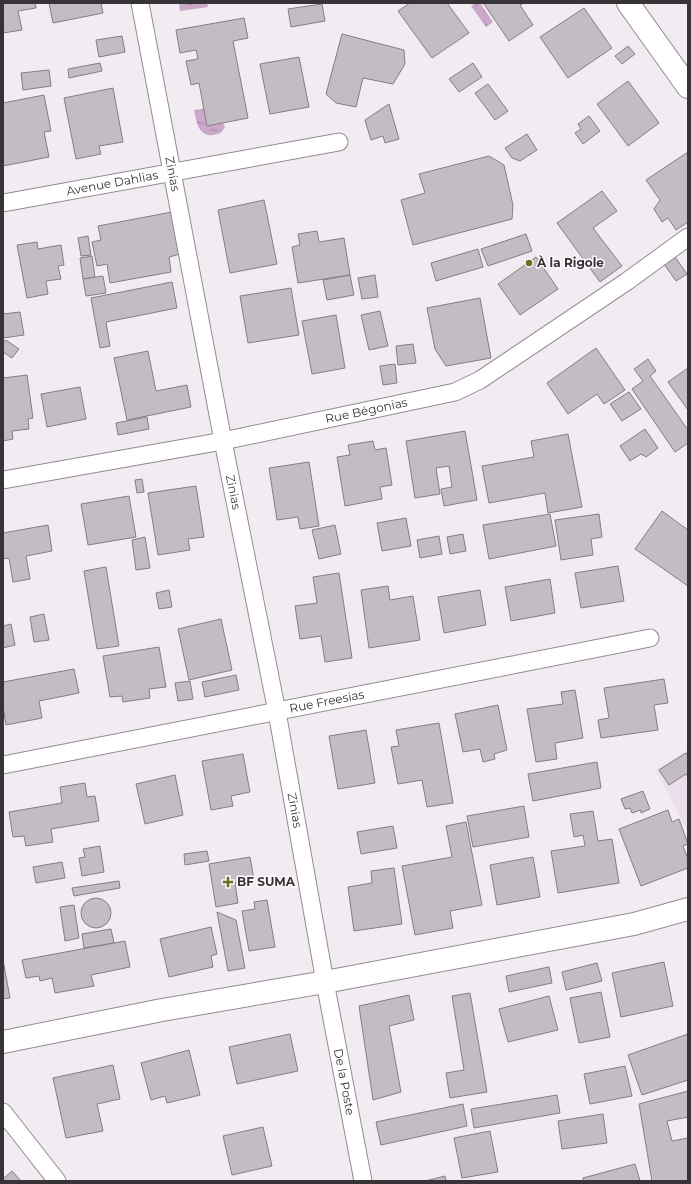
<svg xmlns="http://www.w3.org/2000/svg" width="691" height="1184" viewBox="0 0 691 1184" font-family="Montserrat,sans-serif">
<style>
.built{fill:#eadfea}
.water{fill:url(#water-ripples)}
.building{fill:#c2bdc2;stroke:#847e84}
.lines{fill:none;stroke-linecap:round;stroke-linejoin:round}
.street-casing{stroke:#928c92;stroke-width:19}
.secondary-casing{stroke:#928c92;stroke-width:24}
.street{stroke:#fff;stroke-width:17}
.secondary{stroke:#fff;stroke-width:22}
.poi-dot{fill:#66721c;stroke:#fefafe;stroke-width:1.5}
.labels{text-anchor:middle;stroke-width:3;stroke-linejoin:round;paint-order:stroke}
.street-label{font-size:12px;fill:#363436;stroke:#fefafe}
.poi-label{font-size:12px;font-weight:bold;fill:#363436;stroke:#fefafe;text-anchor:start}
</style>
<defs>
<pattern id="water-ripples" width="26" height="14" patternUnits="userSpaceOnUse"><rect width="26" height="14" fill="#cba8ca"/><path d="M2 4q2-2 4 0t4 0M15 11q2-2 4 0t4 0" fill="none" stroke="#a68aa5"/></pattern>
</defs>
<rect width="100%" height="100%" fill="#f2ecf2"/>
<path class="built" d="M 688,749 L 688,833 L 656,770 Z"/>
<g class="water">
<path d="M 179,3 L 207,3 L 208,7 L 180,11 Z"/>
<path d="M 476,3 L 480,3 L 493,22 L 486,27 L 471,6 Z"/>
<path d="M 204,109 L 223,123 L 225,127 L 221,133 C 217,134 211,136 208,135 C 197,132 196,119 194,110 Z"/>
</g>
<g class="building">
<path d="M 3,3 L 35,3 L 36,8 L 18,11 L 22,30 L 3,33 Z"/>
<path d="M 49,3 L 101,3 L 103,13 L 53,23 Z"/>
<path d="M 410,3 L 447,3 L 469,33 L 432,58 L 398,11 Z"/>
<path d="M 485,3 L 524,3 L 520,5 L 533,25 L 509,41 L 484,4 Z"/>
<path d="M 322,4 L 325,21 L 291,27 L 288,9 Z"/>
<path d="M 584,8 L 612,48 L 568,78 L 540,37 Z"/>
<path d="M 244,18 L 248,38 L 233,41 L 248,118 L 207,126 L 199,83 L 191,85 L 186,61 L 198,59 L 196,50 L 180,53 L 176,30 Z"/>
<path d="M 342,34 L 404,50 L 405,64 L 393,84 L 363,78 L 356,107 L 336,103 L 326,94 Z"/>
<path d="M 122,36 L 125,52 L 99,57 L 96,40 Z"/>
<path d="M 628,46 L 635,54 L 622,64 L 615,56 Z"/>
<path d="M 299,57 L 309,107 L 270,114 L 260,64 Z"/>
<path d="M 100,63 L 102,71 L 69,78 L 68,69 Z"/>
<path d="M 473,63 L 482,77 L 459,92 L 449,79 Z"/>
<path d="M 49,70 L 51,86 L 23,90 L 21,73 Z"/>
<path d="M 628,81 L 659,123 L 628,146 L 597,104 Z"/>
<path d="M 488,84 L 508,111 L 495,120 L 475,93 Z"/>
<path d="M 113,88 L 123,142 L 99,146 L 101,154 L 76,159 L 64,98 Z"/>
<path d="M 44,95 L 51,131 L 44,132 L 49,157 L 3,166 L 3,103 Z"/>
<path d="M 389,104 L 399,139 L 385,143 L 383,136 L 371,140 L 365,120 Z"/>
<path d="M 589,116 L 600,131 L 583,144 L 575,133 L 581,129 L 578,124 Z"/>
<path d="M 527,134 L 537,150 L 520,161 L 512,158 L 505,148 Z"/>
<path d="M 688,152 L 688,222 L 676,230 L 668,218 L 662,222 L 654,209 L 660,200 L 646,180 Z"/>
<path d="M 489,156 L 504,165 L 513,205 L 512,219 L 413,245 L 401,200 L 425,193 L 419,174 Z"/>
<path d="M 602,191 L 617,211 L 593,228 L 622,266 L 600,282 L 557,223 Z"/>
<path d="M 264,200 L 277,264 L 230,273 L 218,210 Z"/>
<path d="M 172,212 L 180,254 L 169,257 L 171,272 L 110,283 L 107,264 L 97,266 L 92,242 L 101,240 L 98,226 Z"/>
<path d="M 317,231 L 319,242 L 344,238 L 350,275 L 298,283 L 292,247 L 300,245 L 298,234 Z"/>
<path d="M 526,234 L 532,251 L 488,266 L 481,249 Z"/>
<path d="M 88,236 L 91,255 L 81,256 L 78,238 Z"/>
<path d="M 37,242 L 38,249 L 61,245 L 64,265 L 58,266 L 61,279 L 46,281 L 48,294 L 27,298 L 17,245 Z"/>
<path d="M 478,249 L 483,267 L 436,281 L 431,263 Z"/>
<path d="M 92,256 L 95,277 L 83,279 L 80,258 Z"/>
<path d="M 536,257 L 558,289 L 520,315 L 498,284 Z"/>
<path d="M 675,257 L 687,274 L 676,281 L 664,264 Z"/>
<path d="M 350,275 L 354,295 L 327,300 L 323,280 Z"/>
<path d="M 375,275 L 378,297 L 362,299 L 358,278 Z"/>
<path d="M 103,276 L 106,293 L 86,296 L 83,279 Z"/>
<path d="M 172,282 L 177,308 L 106,322 L 110,346 L 100,348 L 91,298 Z"/>
<path d="M 291,288 L 299,335 L 248,343 L 240,296 Z"/>
<path d="M 480,298 L 491,358 L 446,366 L 435,349 L 427,308 Z"/>
<path d="M 380,311 L 388,346 L 369,350 L 361,315 Z"/>
<path d="M 20,312 L 24,335 L 3,338 L 3,314 Z"/>
<path d="M 336,315 L 345,368 L 312,374 L 302,321 Z"/>
<path d="M 6,340 L 19,349 L 12,358 L 3,352 L 3,343 Z"/>
<path d="M 413,344 L 416,363 L 398,365 L 396,346 Z"/>
<path d="M 596,348 L 625,390 L 604,404 L 597,394 L 568,414 L 547,383 Z"/>
<path d="M 148,351 L 156,391 L 187,385 L 191,407 L 127,420 L 114,358 Z"/>
<path d="M 648,359 L 656,371 L 650,376 L 688,430 L 688,443 L 675,452 L 632,389 L 643,381 L 634,369 Z"/>
<path d="M 395,364 L 397,383 L 383,385 L 380,366 Z"/>
<path d="M 688,368 L 688,410 L 668,382 Z"/>
<path d="M 27,375 L 33,418 L 28,419 L 29,429 L 12,431 L 13,439 L 3,441 L 3,378 Z"/>
<path d="M 80,387 L 86,419 L 47,427 L 41,394 Z"/>
<path d="M 629,392 L 641,409 L 622,421 L 610,404 Z"/>
<path d="M 147,417 L 149,429 L 118,435 L 116,423 Z"/>
<path d="M 645,429 L 658,448 L 646,457 L 641,454 L 630,461 L 620,446 Z"/>
<path d="M 465,431 L 477,500 L 444,506 L 441,489 L 452,487 L 449,466 L 436,468 L 440,494 L 415,498 L 406,441 Z"/>
<path d="M 568,434 L 582,507 L 548,513 L 545,493 L 489,503 L 482,466 L 534,457 L 531,441 Z"/>
<path d="M 373,441 L 375,450 L 386,448 L 392,485 L 380,487 L 382,499 L 345,506 L 337,457 L 350,455 L 348,445 Z"/>
<path d="M 309,462 L 319,526 L 300,529 L 298,517 L 277,520 L 269,468 Z"/>
<path d="M 142,479 L 144,492 L 137,493 L 135,480 Z"/>
<path d="M 196,486 L 204,537 L 188,539 L 190,550 L 158,555 L 148,493 Z"/>
<path d="M 129,496 L 136,537 L 88,545 L 81,504 Z"/>
<path d="M 662,511 L 688,530 L 688,586 L 635,549 Z"/>
<path d="M 550,514 L 556,546 L 489,559 L 483,525 Z"/>
<path d="M 599,514 L 602,537 L 591,539 L 593,555 L 561,560 L 555,520 Z"/>
<path d="M 406,518 L 411,546 L 382,551 L 377,523 Z"/>
<path d="M 48,525 L 52,551 L 26,556 L 30,579 L 13,582 L 9,558 L 3,559 L 3,533 Z"/>
<path d="M 335,525 L 341,554 L 319,559 L 312,530 Z"/>
<path d="M 463,534 L 466,551 L 450,554 L 447,537 Z"/>
<path d="M 439,536 L 442,554 L 420,558 L 417,540 Z"/>
<path d="M 145,537 L 150,568 L 136,570 L 132,540 Z"/>
<path d="M 618,566 L 624,601 L 581,608 L 575,573 Z"/>
<path d="M 106,567 L 119,646 L 97,649 L 84,571 Z"/>
<path d="M 339,573 L 352,658 L 325,662 L 321,636 L 300,639 L 295,606 L 317,603 L 313,577 Z"/>
<path d="M 550,579 L 555,613 L 511,621 L 505,587 Z"/>
<path d="M 388,586 L 390,600 L 413,596 L 420,640 L 369,648 L 361,590 Z"/>
<path d="M 169,590 L 172,607 L 159,609 L 156,593 Z"/>
<path d="M 480,590 L 486,625 L 444,633 L 438,597 Z"/>
<path d="M 44,614 L 49,640 L 34,642 L 30,617 Z"/>
<path d="M 221,619 L 232,670 L 189,680 L 178,629 Z"/>
<path d="M 11,624 L 15,645 L 3,648 L 3,626 Z"/>
<path d="M 159,647 L 166,687 L 149,689 L 150,698 L 123,702 L 122,696 L 110,697 L 103,656 Z"/>
<path d="M 74,669 L 79,693 L 39,701 L 42,718 L 6,725 L 3,707 L 3,682 Z"/>
<path d="M 236,675 L 239,690 L 205,697 L 202,682 Z"/>
<path d="M 664,679 L 668,703 L 654,705 L 658,730 L 601,738 L 598,720 L 609,718 L 604,688 Z"/>
<path d="M 190,681 L 193,699 L 178,701 L 175,683 Z"/>
<path d="M 575,690 L 583,738 L 555,743 L 557,759 L 536,762 L 527,709 L 563,704 L 561,692 Z"/>
<path d="M 498,705 L 507,750 L 494,754 L 495,759 L 483,762 L 480,749 L 463,752 L 455,714 Z"/>
<path d="M 439,723 L 453,803 L 427,807 L 422,780 L 398,784 L 391,747 L 399,746 L 396,730 Z"/>
<path d="M 366,730 L 375,783 L 338,789 L 329,736 Z"/>
<path d="M 686,753 L 688,756 L 688,777 L 686,774 L 669,785 L 659,770 Z"/>
<path d="M 243,754 L 250,792 L 231,796 L 233,806 L 211,810 L 202,761 Z"/>
<path d="M 597,762 L 601,788 L 533,801 L 528,774 Z"/>
<path d="M 175,775 L 183,815 L 145,824 L 136,784 Z"/>
<path d="M 85,783 L 87,797 L 95,796 L 99,821 L 51,829 L 53,842 L 26,846 L 24,836 L 13,837 L 9,812 L 62,803 L 60,787 Z"/>
<path d="M 643,791 L 650,809 L 641,813 L 641,810 L 632,813 L 630,808 L 625,809 L 621,799 Z"/>
<path d="M 524,806 L 529,837 L 473,847 L 467,816 Z"/>
<path d="M 668,810 L 672,822 L 679,819 L 688,844 L 683,846 L 688,859 L 688,868 L 641,886 L 619,829 Z"/>
<path d="M 593,811 L 598,841 L 612,839 L 619,883 L 558,893 L 551,851 L 585,846 L 583,835 L 574,837 L 570,814 Z"/>
<path d="M 466,822 L 482,905 L 450,911 L 453,928 L 415,935 L 402,866 L 452,857 L 446,826 Z"/>
<path d="M 393,826 L 397,848 L 361,854 L 357,832 Z"/>
<path d="M 100,846 L 104,872 L 82,876 L 79,858 L 85,857 L 83,849 Z"/>
<path d="M 207,851 L 209,861 L 185,865 L 184,854 Z"/>
<path d="M 250,857 L 254,880 L 235,883 L 238,903 L 216,907 L 209,864 Z"/>
<path d="M 533,857 L 540,897 L 497,905 L 490,865 Z"/>
<path d="M 62,862 L 65,878 L 36,883 L 33,867 Z"/>
<path d="M 394,868 L 402,924 L 354,931 L 348,887 L 372,883 L 371,871 Z"/>
<path d="M 119,881 L 120,888 L 74,896 L 72,888 Z"/>
<circle cx="96" cy="913" r="15"/>
<path d="M 267,900 L 275,947 L 249,951 L 242,911 L 255,909 L 254,902 Z"/>
<path d="M 74,905 L 79,938 L 65,941 L 60,907 Z"/>
<path d="M 217,912 L 236,920 L 245,968 L 228,971 Z"/>
<path d="M 211,927 L 217,954 L 211,956 L 213,967 L 169,977 L 160,939 Z"/>
<path d="M 111,929 L 114,943 L 84,948 L 82,934 Z"/>
<path d="M 125,941 L 130,967 L 91,975 L 94,986 L 55,993 L 52,978 L 40,981 L 39,976 L 26,978 L 22,960 Z"/>
<path d="M 3,960 L 10,998 L 3,999 Z"/>
<path d="M 664,962 L 673,1006 L 621,1017 L 612,973 Z"/>
<path d="M 597,963 L 602,981 L 566,990 L 562,972 Z"/>
<path d="M 549,967 L 552,983 L 509,992 L 506,976 Z"/>
<path d="M 601,992 L 610,1037 L 579,1043 L 570,998 Z"/>
<path d="M 470,993 L 487,1092 L 450,1098 L 446,1073 L 464,1070 L 452,996 Z"/>
<path d="M 409,995 L 414,1020 L 389,1026 L 401,1092 L 373,1100 L 359,1006 Z"/>
<path d="M 549,996 L 558,1030 L 508,1042 L 499,1009 Z"/>
<path d="M 290,1034 L 298,1071 L 237,1084 L 229,1047 Z"/>
<path d="M 688,1034 L 688,1080 L 642,1095 L 628,1055 Z"/>
<path d="M 189,1050 L 200,1095 L 167,1103 L 165,1096 L 151,1100 L 141,1063 Z"/>
<path d="M 113,1065 L 120,1099 L 97,1104 L 103,1131 L 66,1138 L 53,1078 Z"/>
<path d="M 625,1066 L 632,1096 L 590,1104 L 584,1074 Z"/>
<path d="M 688,1091 L 688,1117 L 667,1121 L 672,1141 L 688,1138 L 688,1181 L 652,1181 L 639,1104 Z"/>
<path d="M 557,1095 L 560,1113 L 474,1128 L 471,1109 Z"/>
<path d="M 463,1104 L 467,1126 L 381,1145 L 376,1122 Z"/>
<path d="M 603,1114 L 607,1143 L 562,1149 L 558,1121 Z"/>
<path d="M 263,1127 L 272,1166 L 232,1175 L 223,1136 Z"/>
<path d="M 490,1131 L 498,1172 L 462,1178 L 454,1138 Z"/>
<path d="M 635,1164 L 640,1181 L 583,1181 L 583,1178 Z"/>
<path d="M 12,1171 L 21,1181 L 3,1181 L 3,1179 Z"/>
<path d="M 445,1176 L 446,1181 L 425,1181 Z"/>
</g>
<g class="lines">
<g class="street-casing">
<g id="street">
<path id="s1" d="M 140,3 L 223,441 L 277,712 L 325,982 L 363,1181"/>
<path id="s2" d="M 3,203 L 339,142"/>
<path id="s3" d="M 3,480 L 223,441 L 455,392 L 480,380 L 626,282 L 688,237"/>
<path id="s4" d="M 3,765 L 650,638"/>
<path d="M 3,1112 L 57,1181"/>
</g>
</g>
<g class="secondary-casing">
<g id="secondary">
<path d="M 628,3 L 688,87"/>
<path d="M 3,1042 L 162,1010 L 325,982 L 634,924 L 688,909"/>
</g>
</g>
<use href="#street" class="street"/>
<use href="#secondary" class="secondary"/>
</g>
<g class="poi-dot">
<circle cx="529" cy="263" r="4"/>
<path d="M226 876h4v4h4v4h-4v4h-4v-4h-4v-4h4z"/>
</g>
<g class="labels">
<g class="street-label">
<text dy="4" stroke="none"><textPath href="#s1" startOffset="174">Zinias</textPath></text>
<text dy="4" stroke="none"><textPath href="#s2" startOffset="111">Avenue Dahlias</textPath></text>
<text dy="4" stroke="none"><textPath href="#s3" startOffset="370">Rue Bégonias</textPath></text>
<text dy="4" stroke="none"><textPath href="#s1" startOffset="498">Zinias</textPath></text>
<text dy="4" stroke="none"><textPath href="#s4" startOffset="330">Rue Freesias</textPath></text>
<text dy="4" stroke="none"><textPath href="#s1" startOffset="822">Zinias</textPath></text>
<text dy="4" stroke="none"><textPath href="#s1" startOffset="1098">De la Poste</textPath></text>
</g>
<g class="poi-label">
<text x="537" y="267">À la Rigole</text>
<text x="237" y="886">BF SUMA</text>
</g>
</g>
<rect width="691" height="1184" fill="none" stroke="#363436" stroke-width="8"/>
</svg>
